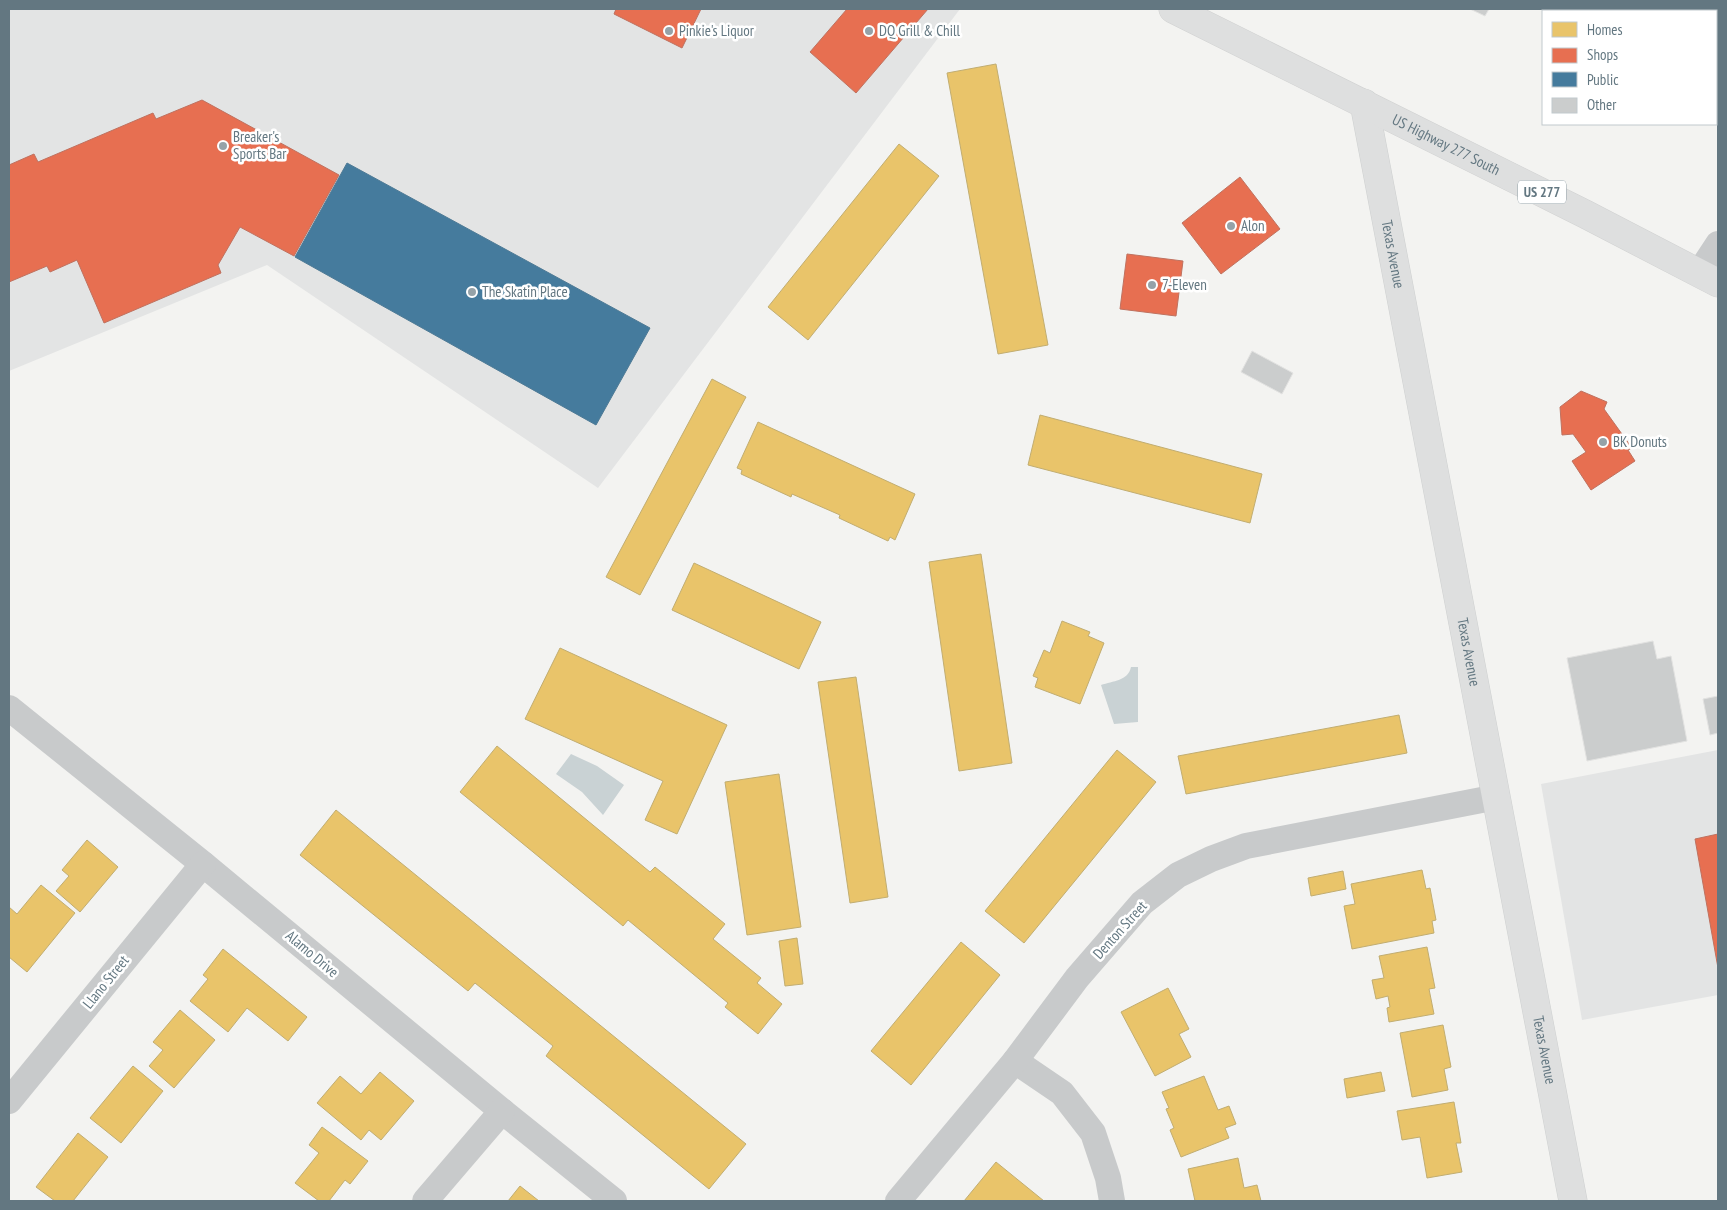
<svg xmlns="http://www.w3.org/2000/svg" width="1727" height="1210" viewBox="0 0 1727 1210" font-family="'PT Sans Narrow',sans-serif">
<style>
.built{fill:#e3e4e4}
.water{fill:#c9d2d4}
.homes{fill:#e9c46a;stroke:#c1ad71}
.shops{fill:#e76f51;stroke:#bf715f}
.public{fill:#457b9d;stroke:#4e7a95}
.building{fill:#cbcdcd;stroke:#e2e2e1}
.lines{fill:none;stroke-linecap:round;stroke-linejoin:round}
.secondary-casing{stroke:#ced0d0;stroke-width:29}
.highway-casing{stroke:#d0d1d1;stroke-width:29}
.street{stroke:#c8cacb;stroke-width:26}
.secondary{stroke:#dedfdf;stroke-width:28}
.highway{stroke:#dedfdf;stroke-width:28}
.poi-dot{fill:#95a2a8;stroke:#fff;stroke-width:2}
.labels{text-anchor:middle;stroke-width:5;stroke-linejoin:round;paint-order:stroke}
.shield{fill:#fff;stroke:#92a0a7;stroke-width:1}
.shield-label{font-size:14px;font-weight:bold;fill:#637781}
.poi-label{font-size:15px;fill:#637781;stroke:#fff;text-anchor:start}
.street-label{font-size:15px;fill:#637781;stroke:#fff}
</style>
<rect width="100%" height="100%" fill="#f3f3f1"/>
<g class="built">
<path d="M 9,9 L 960,9 L 598,488 L 267,265 L 9,371 Z"/>
<path d="M 1718,750 L 1718,995 L 1582,1020 L 1541,784 Z"/>
</g>
<g class="water">
<path d="M 1131,667 L 1138,667 L 1138,722 L 1114,724 L 1101,685 C 1113,681 1128,681 1131,667 Z"/>
<path d="M 571,754 L 597,766 L 624,785 L 603,815 L 582,792 L 556,774 Z"/>
</g>
<g class="homes">
<path d="M 996,64 L 1048,345 L 998,354 L 947,73 Z"/>
<path d="M 899,144 L 939,176 L 808,340 L 768,307 Z"/>
<path d="M 712,379 L 746,397 L 640,595 L 606,577 Z"/>
<path d="M 1040,415 L 1262,474 L 1250,523 L 1028,465 Z"/>
<path d="M 758,422 L 915,494 L 895,540 L 890,537 L 888,541 L 839,518 L 840,515 L 792,494 L 791,497 L 741,474 L 742,470 L 737,468 Z"/>
<path d="M 981,554 L 1012,763 L 959,771 L 929,562 Z"/>
<path d="M 694,563 L 821,622 L 799,669 L 672,610 Z"/>
<path d="M 1062,621 L 1090,632 L 1088,636 L 1104,643 L 1080,704 L 1035,687 L 1038,678 L 1033,676 L 1044,650 L 1050,653 Z"/>
<path d="M 560,648 L 727,725 L 677,834 L 645,820 L 663,781 L 525,719 Z"/>
<path d="M 856,677 L 888,897 L 850,903 L 818,682 Z"/>
<path d="M 1399,715 L 1407,753 L 1186,794 L 1178,756 Z"/>
<path d="M 497,746 L 650,872 L 655,867 L 725,924 L 713,939 L 761,978 L 757,983 L 782,1004 L 758,1034 L 725,1007 L 728,1003 L 628,920 L 623,926 L 460,792 Z"/>
<path d="M 1117,750 L 1156,782 L 1024,943 L 985,911 Z"/>
<path d="M 779,774 L 801,927 L 747,935 L 725,782 Z"/>
<path d="M 336,810 L 746,1144 L 709,1189 L 546,1056 L 553,1046 L 475,983 L 468,991 L 300,855 Z"/>
<path d="M 87,840 L 118,867 L 80,912 L 56,891 L 69,876 L 62,870 Z"/>
<path d="M 1422,870 L 1426,889 L 1430,888 L 1436,920 L 1432,921 L 1434,933 L 1352,949 L 1344,906 L 1355,904 L 1351,884 Z"/>
<path d="M 1343,871 L 1346,889 L 1311,896 L 1308,878 Z"/>
<path d="M 41,885 L 75,913 L 27,972 L 9,957 L 9,907 L 17,914 Z"/>
<path d="M 797,938 L 803,984 L 785,986 L 779,941 Z"/>
<path d="M 961,942 L 1000,975 L 911,1085 L 871,1051 Z"/>
<path d="M 1427,947 L 1435,988 L 1429,989 L 1434,1014 L 1389,1022 L 1387,1008 L 1390,1007 L 1388,996 L 1376,999 L 1372,980 L 1384,978 L 1379,956 Z"/>
<path d="M 223,949 L 307,1017 L 288,1041 L 247,1008 L 228,1032 L 190,1001 L 208,979 L 203,975 Z"/>
<path d="M 1168,988 L 1189,1029 L 1179,1034 L 1191,1057 L 1155,1076 L 1121,1012 Z"/>
<path d="M 180,1010 L 215,1040 L 174,1088 L 149,1066 L 163,1050 L 153,1042 Z"/>
<path d="M 1443,1025 L 1451,1067 L 1444,1069 L 1448,1090 L 1412,1097 L 1400,1033 Z"/>
<path d="M 133,1066 L 163,1091 L 121,1143 L 90,1118 Z"/>
<path d="M 380,1072 L 414,1101 L 381,1140 L 369,1130 L 361,1140 L 317,1103 L 340,1076 L 361,1094 Z"/>
<path d="M 1381,1072 L 1385,1091 L 1347,1098 L 1344,1079 Z"/>
<path d="M 1204,1076 L 1218,1110 L 1229,1106 L 1236,1124 L 1225,1128 L 1229,1138 L 1181,1157 L 1170,1130 L 1174,1128 L 1166,1109 L 1169,1108 L 1162,1092 Z"/>
<path d="M 1454,1102 L 1461,1143 L 1456,1143 L 1462,1172 L 1427,1178 L 1420,1137 L 1402,1140 L 1397,1111 Z"/>
<path d="M 322,1127 L 368,1161 L 350,1184 L 345,1180 L 329,1201 L 319,1201 L 295,1183 L 319,1153 L 309,1145 Z"/>
<path d="M 78,1133 L 108,1157 L 73,1201 L 55,1201 L 36,1187 Z"/>
<path d="M 1238,1158 L 1244,1188 L 1257,1185 L 1261,1201 L 1195,1201 L 1188,1169 Z"/>
<path d="M 996,1162 L 1044,1201 L 964,1201 Z"/>
<path d="M 520,1186 L 539,1201 L 508,1201 Z"/>
</g>
<g class="shops">
<path d="M 616,9 L 701,9 L 682,48 L 614,14 Z"/>
<path d="M 847,9 L 928,9 L 856,93 L 810,52 Z"/>
<path d="M 202,100 L 339,175 L 294,256 L 240,227 L 218,265 L 221,273 L 104,323 L 77,260 L 50,272 L 47,266 L 9,282 L 9,165 L 34,154 L 38,162 L 153,113 L 156,119 Z"/>
<path d="M 1240,177 L 1280,229 L 1221,274 L 1182,223 Z"/>
<path d="M 1127,254 L 1183,261 L 1176,316 L 1120,309 Z"/>
<path d="M 1581,391 L 1607,402 L 1604,409 L 1632,448 L 1628,450 L 1635,461 L 1591,490 L 1572,461 L 1586,452 L 1573,434 L 1562,435 L 1560,407 Z"/>
<path d="M 1718,834 L 1718,968 L 1695,839 Z"/>
</g>
<path class="public" d="M 347,163 L 650,328 L 596,425 L 295,257 Z"/>
<g class="building">
<path d="M 1470,9 L 1489,9 L 1485,16 Z"/>
<path d="M 1252,351 L 1293,373 L 1282,394 L 1241,372 Z"/>
<path d="M 1653,641 L 1657,659 L 1671,656 L 1687,741 L 1587,761 L 1567,658 Z"/>
<path d="M 1718,696 L 1718,733 L 1710,735 L 1703,699 Z"/>
</g>
<g class="lines">
<g class="secondary-casing">
<g id="secondary">
<path id="s1" d="M 1364,103 L 1573,1201"/>
</g>
</g>
<g class="highway-casing">
<g id="highway">
<path id="s2" d="M 1173,9 L 1585,214 L 1718,283"/>
</g>
</g>
<g class="street">
<path d="M 1686,9 L 1687,11"/>
<path d="M 1716,68 L 1718,72"/>
<path d="M 1699,273 L 1718,244"/>
<path d="M 9,708 L 203,864 L 502,1111 L 614,1201"/>
<path d="M 1015,1061 L 1062,1093 L 1093,1133 L 1108,1178 L 1112,1201"/>
<path d="M 9,1101 L 203,864"/>
<path d="M 425,1201 L 502,1111"/>
<path d="M 898,1201 L 1015,1061 L 1077,978 L 1142,903 L 1178,875 L 1211,859 L 1246,846 L 1497,797"/>
</g>
<use href="#secondary" class="secondary"/>
<use href="#highway" class="highway"/>
</g>
<g class="poi-dot">
<circle cx="669" cy="31" r="5"/>
<circle cx="869" cy="31" r="5"/>
<circle cx="223" cy="146" r="5"/>
<circle cx="1231" cy="226" r="5"/>
<circle cx="1152" cy="285" r="5"/>
<circle cx="472" cy="292" r="5"/>
<circle cx="1603" cy="442" r="5"/>
</g>
<g class="labels">
<rect class="shield" x="1518" y="180.5" width="48" height="23" rx="4"/>
<g class="shield-label">
<text x="1542" y="197">US 277</text>
</g>
<g class="poi-label">
<text x="679" y="36">Pinkie's Liquor</text>
<text x="879" y="36">DQ Grill &amp; Chill</text>
<text x="233" y="142">Breaker's<tspan x="233" dy="17">Sports Bar</tspan></text>
<text x="1241" y="231">Alon</text>
<text x="1162" y="290">7-Eleven</text>
<text x="482" y="297">The Skatin Place</text>
<text x="1613" y="447">BK Donuts</text>
</g>
<g class="street-label">
<text dy="5" stroke="none"><textPath href="#s2" startOffset="305">US Highway 277 South</textPath></text>
<text dy="5" stroke="none"><textPath href="#s1" startOffset="154">Texas Avenue</textPath></text>
<text dy="5" stroke="none"><textPath href="#s1" startOffset="559">Texas Avenue</textPath></text>
<text transform="translate(1120 930) rotate(-48)" y="5">Denton Street</text>
<text transform="translate(312 954) rotate(40)" y="5">Alamo Drive</text>
<text transform="translate(106 982) rotate(-51)" y="5">Llano Street</text>
<text dy="5" stroke="none"><textPath href="#s1" startOffset="964">Texas Avenue</textPath></text>
</g>
</g>
<rect width="1727" height="1210" fill="none" stroke="#637781" stroke-width="20"/>
<rect x="1542" y="10" width="175" height="115" fill="#ffffff" stroke="#c1c9cd"/>
<rect x="1552" y="22" width="25" height="15" fill="#e9c46a" stroke="#c1c9cd"/>
<text x="1587" y="35" font-size="15" fill="#637781">Homes</text>
<rect x="1552" y="48" width="25" height="15" fill="#e76f51" stroke="#c1c9cd"/>
<text x="1587" y="60" font-size="15" fill="#637781">Shops</text>
<rect x="1552" y="72" width="25" height="15" fill="#457b9d" stroke="#c1c9cd"/>
<text x="1587" y="85" font-size="15" fill="#637781">Public</text>
<rect x="1552" y="98" width="25" height="15" fill="#cbcdcd" stroke="#c1c9cd"/>
<text x="1587" y="110" font-size="15" fill="#637781">Other</text>
</svg>
